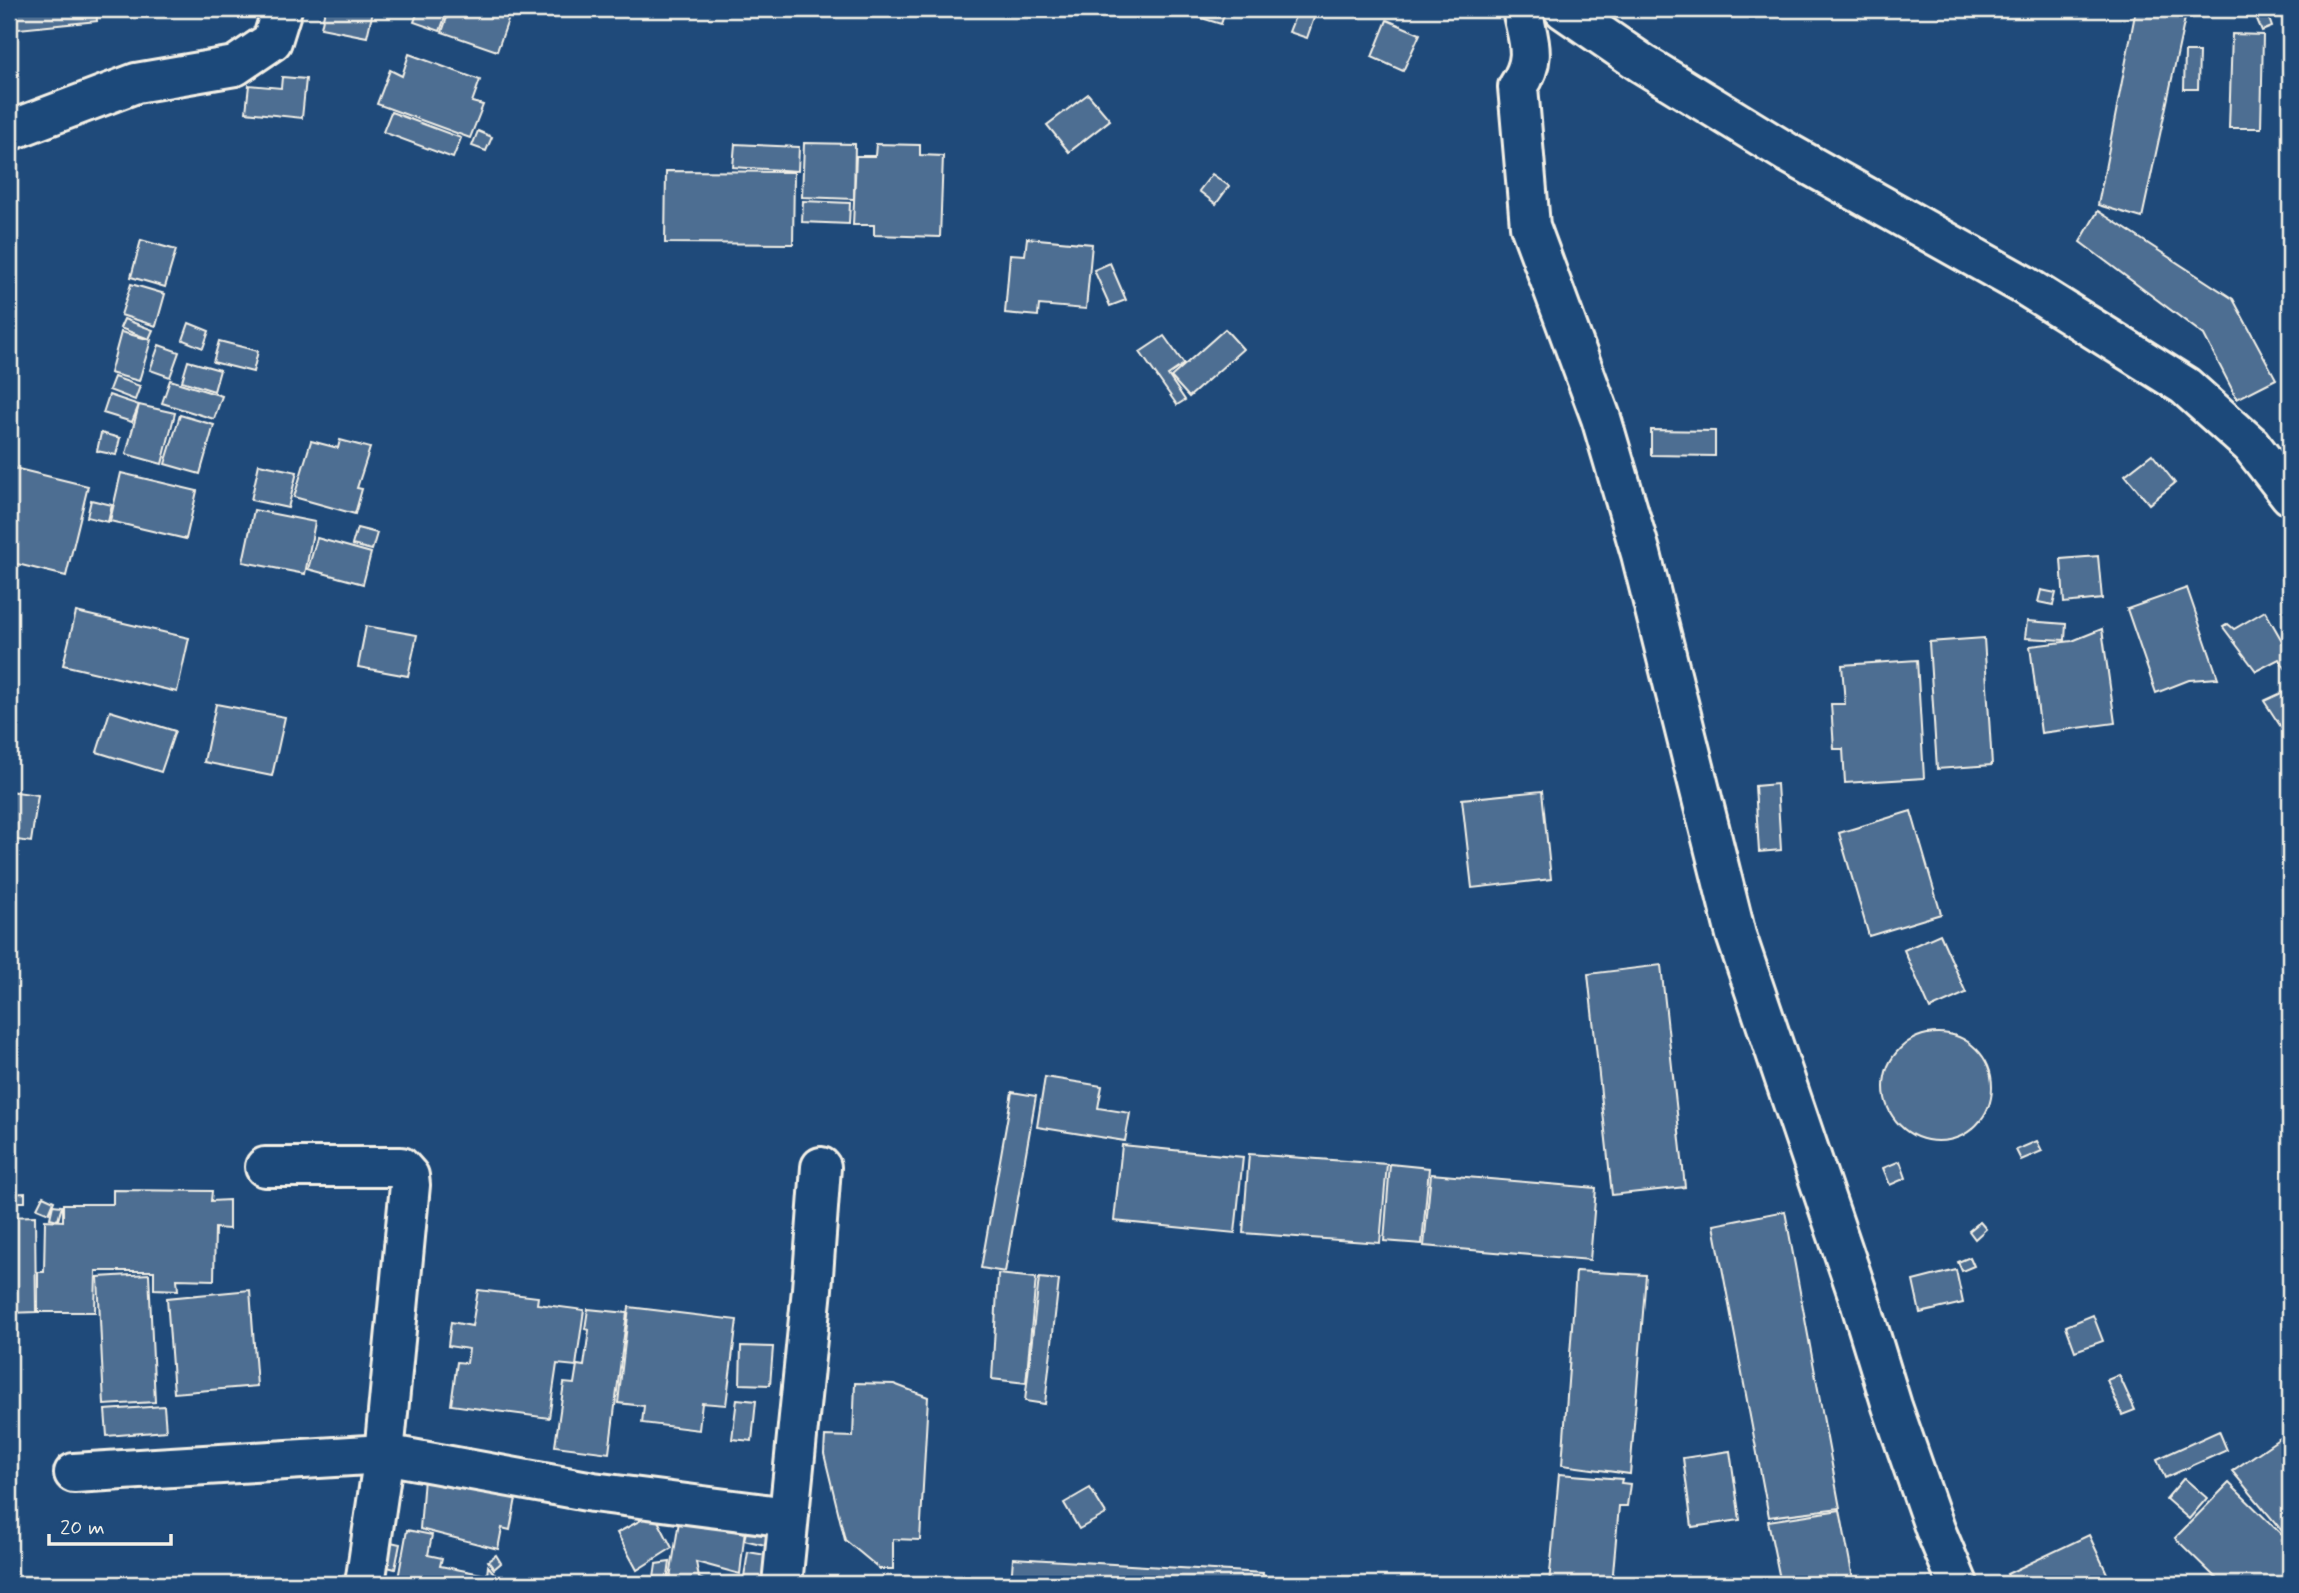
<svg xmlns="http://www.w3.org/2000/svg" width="2299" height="1593" viewBox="0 0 2299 1593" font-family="Mynerve,sans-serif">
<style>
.building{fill:#4d6e92;stroke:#f4f1e8;stroke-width:2}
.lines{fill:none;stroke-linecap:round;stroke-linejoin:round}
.minor-casing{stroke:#f4f1e8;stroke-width:44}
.minor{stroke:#1f4a7a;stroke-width:38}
</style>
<rect width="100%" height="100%" fill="#1f4a7a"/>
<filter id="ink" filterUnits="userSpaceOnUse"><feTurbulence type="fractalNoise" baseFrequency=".0143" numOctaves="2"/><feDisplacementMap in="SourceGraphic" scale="14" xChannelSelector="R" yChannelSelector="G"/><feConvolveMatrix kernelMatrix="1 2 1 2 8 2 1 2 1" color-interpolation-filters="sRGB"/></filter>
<g filter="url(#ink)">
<g class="building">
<path d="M 9,9 L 96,9 L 97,21 L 9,30 Z"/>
<path d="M 216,9 L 242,9 L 241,14 Z"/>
<path d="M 325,9 L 360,9 L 373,11 L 367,37 L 321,28 Z"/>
<path d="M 419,9 L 448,9 L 440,31 L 414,22 Z"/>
<path d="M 450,9 L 512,9 L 497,51 L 442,32 Z"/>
<path d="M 1194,9 L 1226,9 L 1221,24 L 1192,15 Z"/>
<path d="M 1298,9 L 1317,9 L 1307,38 L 1289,32 Z"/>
<path d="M 2136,9 L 2187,9 L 2142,218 L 2098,205 Z"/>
<path d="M 2271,9 L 2288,9 L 2286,16 L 2270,11 Z"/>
<path d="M 2267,13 L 2272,27 L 2262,31 L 2256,17 Z"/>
<path d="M 1387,20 L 1420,34 L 1403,71 L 1372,57 Z"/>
<path d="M 2232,34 L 2263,35 L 2261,128 L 2229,128 Z"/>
<path d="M 2185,52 L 2199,52 L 2198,89 L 2184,89 Z"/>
<path d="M 409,54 L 480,80 L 472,102 L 483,105 L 470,138 L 377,104 L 390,70 L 402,76 Z"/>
<path d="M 282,77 L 306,79 L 302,118 L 246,112 L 249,85 L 281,88 Z"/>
<path d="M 1088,94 L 1110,120 L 1069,152 L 1047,125 Z"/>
<path d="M 391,112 L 461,138 L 453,158 L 383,132 Z"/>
<path d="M 478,131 L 492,137 L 486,151 L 472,146 Z"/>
<path d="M 804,143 L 855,144 L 854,199 L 802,197 Z"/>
<path d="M 735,144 L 799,147 L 798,171 L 733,167 Z"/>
<path d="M 876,144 L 920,145 L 920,155 L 943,156 L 940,237 L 874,235 L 874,225 L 853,225 L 856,156 L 875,156 Z"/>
<path d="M 666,171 L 794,172 L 793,244 L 665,243 Z"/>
<path d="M 1212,174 L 1229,186 L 1216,204 L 1199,191 Z"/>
<path d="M 803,201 L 850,203 L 849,224 L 802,222 Z"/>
<path d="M 2098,211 L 2233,299 L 2276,379 L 2237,399 L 2204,335 L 2080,242 Z"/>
<path d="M 1027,238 L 1092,244 L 1086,309 L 1039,305 L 1038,316 L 1005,313 L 1010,254 L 1025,255 Z"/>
<path d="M 141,240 L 176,250 L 165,287 L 131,277 Z"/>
<path d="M 1110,263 L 1126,300 L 1110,306 L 1094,270 Z"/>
<path d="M 131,284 L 165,294 L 156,326 L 121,315 Z"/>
<path d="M 124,319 L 153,330 L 149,339 L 120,328 Z"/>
<path d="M 189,323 L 209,331 L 203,348 L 183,340 Z"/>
<path d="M 1225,329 L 1243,349 L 1189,397 L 1171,377 Z"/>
<path d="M 121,332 L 151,340 L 139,381 L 110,373 Z"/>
<path d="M 1164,336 L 1184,364 L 1168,375 L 1185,400 L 1177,405 L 1140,352 Z"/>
<path d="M 219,341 L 258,351 L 253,372 L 213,362 Z"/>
<path d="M 159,345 L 179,352 L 170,377 L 150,370 Z"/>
<path d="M 188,361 L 220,370 L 214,391 L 182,381 Z"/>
<path d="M 114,377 L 140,386 L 135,400 L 109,390 Z"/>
<path d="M 170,380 L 222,396 L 214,419 L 162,403 Z"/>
<path d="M 109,395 L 139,405 L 132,422 L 103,413 Z"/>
<path d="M 139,405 L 175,413 L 162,464 L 126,454 Z"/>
<path d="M 180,415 L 214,425 L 200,474 L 165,464 Z"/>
<path d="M 1651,430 L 1715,431 L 1715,456 L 1651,455 Z"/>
<path d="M 101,433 L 120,438 L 116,455 L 97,451 Z"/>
<path d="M 340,440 L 370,448 L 357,488 L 362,489 L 355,514 L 294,497 L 311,441 L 338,448 Z"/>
<path d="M 2152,454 L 2175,483 L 2149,504 L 2125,475 Z"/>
<path d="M 259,464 L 297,472 L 288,508 L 251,500 Z"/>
<path d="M 14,468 L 88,486 L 66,576 L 9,562 L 9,491 Z"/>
<path d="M 121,473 L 197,491 L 186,539 L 110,521 Z"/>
<path d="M 91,500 L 112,505 L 108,522 L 87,517 Z"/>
<path d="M 254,510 L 315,522 L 305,574 L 243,562 Z"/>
<path d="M 357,528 L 377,533 L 372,550 L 352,545 Z"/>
<path d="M 317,538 L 371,553 L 363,584 L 308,569 Z"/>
<path d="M 2098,556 L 2102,599 L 2064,603 L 2061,559 Z"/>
<path d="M 2187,588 L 2218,678 L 2189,680 L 2156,693 L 2127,609 Z"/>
<path d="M 2041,590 L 2056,593 L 2053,605 L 2038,602 Z"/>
<path d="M 2265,611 L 2285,646 L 2290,643 L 2290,675 L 2279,659 L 2256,671 L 2223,627 L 2228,624 L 2234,629 Z"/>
<path d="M 76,612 L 189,638 L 177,692 L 63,665 Z"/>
<path d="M 2027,621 L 2066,624 L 2065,640 L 2025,638 Z"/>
<path d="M 366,626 L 417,635 L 408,676 L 358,667 Z"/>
<path d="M 2102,629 L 2115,723 L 2041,733 L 2030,646 L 2072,641 Z"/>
<path d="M 1984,638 L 1992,765 L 1937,769 L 1929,642 Z"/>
<path d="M 1917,660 L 1924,778 L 1845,783 L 1843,749 L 1834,749 L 1831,704 L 1845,704 L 1842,665 Z"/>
<path d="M 2290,689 L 2290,726 L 2283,730 L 2264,701 Z"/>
<path d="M 216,704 L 285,717 L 272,776 L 204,762 Z"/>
<path d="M 110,711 L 175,731 L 161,772 L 97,752 Z"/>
<path d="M 1777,784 L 1781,850 L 1759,852 L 1755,786 Z"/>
<path d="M 9,791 L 38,795 L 31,842 L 9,839 Z"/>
<path d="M 1542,791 L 1551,879 L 1472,888 L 1462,799 Z"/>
<path d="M 1911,811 L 1941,914 L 1869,936 L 1839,833 Z"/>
<path d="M 1940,934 L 1966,993 L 1930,1009 L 1904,950 Z"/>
<path d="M 1661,965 L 1685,1187 L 1612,1195 L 1588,974 Z"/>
<circle cx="1938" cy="1087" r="54"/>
<path d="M 1045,1077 L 1102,1086 L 1098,1108 L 1130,1113 L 1125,1141 L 1037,1127 Z"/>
<path d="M 1012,1092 L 1036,1096 L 1005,1272 L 981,1268 Z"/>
<path d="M 2037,1141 L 2042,1151 L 2021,1160 L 2016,1150 Z"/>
<path d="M 1122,1145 L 1243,1157 L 1235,1233 L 1114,1221 Z"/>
<path d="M 1249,1154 L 1387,1164 L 1380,1243 L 1243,1233 Z"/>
<path d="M 1900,1161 L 1906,1178 L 1890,1185 L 1883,1168 Z"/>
<path d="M 1390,1164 L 1429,1168 L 1422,1244 L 1384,1241 Z"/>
<path d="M 1431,1174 L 1596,1188 L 1590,1260 L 1424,1246 Z"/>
<path d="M 113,1190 L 212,1191 L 211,1201 L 229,1200 L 229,1229 L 215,1228 L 214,1280 L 177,1279 L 178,1290 L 154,1289 L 154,1271 L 96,1271 L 95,1312 L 38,1312 L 38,1272 L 44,1272 L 45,1220 L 63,1221 L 63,1204 L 113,1204 Z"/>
<path d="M 25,1193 L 25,1202 L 9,1202 L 9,1194 Z"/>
<path d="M 43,1196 L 54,1201 L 49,1213 L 37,1208 Z"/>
<path d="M 53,1205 L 62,1206 L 58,1220 L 50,1218 Z"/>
<path d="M 1785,1211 L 1840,1508 L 1769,1517 L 1714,1225 Z"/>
<path d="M 35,1216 L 36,1312 L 9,1313 L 9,1217 Z"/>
<path d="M 1980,1222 L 1986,1229 L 1975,1239 L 1969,1231 Z"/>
<path d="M 1970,1257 L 1974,1266 L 1962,1271 L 1958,1262 Z"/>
<path d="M 1956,1270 L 1963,1303 L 1920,1313 L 1913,1281 Z"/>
<path d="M 1576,1271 L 1646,1275 L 1630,1474 L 1562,1465 Z"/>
<path d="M 149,1274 L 155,1402 L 104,1405 L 98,1277 Z"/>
<path d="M 998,1274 L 1036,1278 L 1026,1383 L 992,1379 Z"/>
<path d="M 1039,1278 L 1059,1280 L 1045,1404 L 1025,1401 Z"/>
<path d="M 250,1290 L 257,1386 L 174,1393 L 167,1298 Z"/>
<path d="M 478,1290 L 538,1297 L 537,1304 L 584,1310 L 576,1366 L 557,1364 L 549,1418 L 451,1405 L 457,1362 L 467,1363 L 469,1349 L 448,1346 L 451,1322 L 472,1326 Z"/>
<path d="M 629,1307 L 737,1320 L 726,1405 L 702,1403 L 699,1430 L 642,1423 L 644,1406 L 618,1403 Z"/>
<path d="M 588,1309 L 627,1313 L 609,1453 L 555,1446 L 564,1383 L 574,1384 L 577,1365 L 584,1366 L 589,1330 L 585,1329 Z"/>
<path d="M 2093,1315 L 2103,1341 L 2075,1351 L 2066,1326 Z"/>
<path d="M 741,1346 L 773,1347 L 770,1385 L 740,1384 Z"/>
<path d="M 2119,1375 L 2135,1410 L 2122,1415 L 2107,1380 Z"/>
<path d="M 855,1383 L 894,1384 L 928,1397 L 920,1540 L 893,1539 L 893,1569 L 880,1569 L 845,1540 L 824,1454 L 825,1436 L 853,1437 Z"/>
<path d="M 737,1399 L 756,1401 L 752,1441 L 732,1439 Z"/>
<path d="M 164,1406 L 166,1431 L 107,1436 L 105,1410 Z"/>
<path d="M 2288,1421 L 2290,1425 L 2290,1525 L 2282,1531 L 2232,1471 L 2283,1436 L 2282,1424 Z"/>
<path d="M 2219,1431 L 2227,1450 L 2165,1478 L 2157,1459 Z"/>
<path d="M 1730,1451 L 1740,1520 L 1692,1527 L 1683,1458 Z"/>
<path d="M 425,1465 L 519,1482 L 510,1530 L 502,1528 L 498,1549 L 420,1529 Z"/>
<path d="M 1559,1474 L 1622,1479 L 1621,1483 L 1630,1484 L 1627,1506 L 1619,1506 L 1612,1584 L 1562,1581 L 1562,1584 L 1549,1584 Z"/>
<path d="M 2184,1478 L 2207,1498 L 2189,1519 L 2166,1499 Z"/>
<path d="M 2229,1483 L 2283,1536 L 2290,1531 L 2290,1584 L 2222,1584 L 2175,1538 Z"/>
<path d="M 1090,1488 L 1106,1514 L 1079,1529 L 1064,1503 Z"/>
<path d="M 1840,1510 L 1854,1584 L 1781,1584 L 1768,1521 Z"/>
<path d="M 654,1513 L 672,1548 L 637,1570 L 617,1533 Z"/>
<path d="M 751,1513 L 772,1518 L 765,1545 L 744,1540 Z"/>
<path d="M 680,1515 L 746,1520 L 740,1574 L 696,1562 L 699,1578 L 712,1584 L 669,1584 Z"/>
<path d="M 407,1530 L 432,1535 L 428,1555 L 442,1558 L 440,1566 L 487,1575 L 488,1566 L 503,1584 L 397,1584 Z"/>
<path d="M 2089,1535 L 2112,1584 L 2012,1584 L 2007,1574 Z"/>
<path d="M 386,1541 L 400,1544 L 395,1569 L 380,1565 Z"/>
<path d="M 748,1552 L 772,1556 L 768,1584 L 743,1584 Z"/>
<path d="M 496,1555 L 501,1563 L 494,1569 L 488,1561 Z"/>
<path d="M 1013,1558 L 1263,1573 L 1262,1584 L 1011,1584 Z"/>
<path d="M 670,1562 L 667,1584 L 653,1584 L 656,1564 Z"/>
<path d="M 1264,1576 L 1337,1577 L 1337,1584 L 1263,1584 Z"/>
</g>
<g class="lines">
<g class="minor-casing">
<g id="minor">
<path d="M 1522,9 C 1528,41 1538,57 1518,87 L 1530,226 L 1601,418 L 1641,554 L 1736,935 L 1858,1295 L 1892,1406 L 1935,1529 L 1958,1584"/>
<path d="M 1563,9 L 1643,64 L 1788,153 L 2022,284 L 2185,386 L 2251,445 L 2290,495"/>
<path d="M 9,131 L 136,83 L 235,66 L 272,41 L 282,9"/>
<path d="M 265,1167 L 401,1167 L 409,1176 L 410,1185 L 384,1454 L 365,1584"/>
<path d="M 74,1473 L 384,1454 L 593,1492 L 788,1517"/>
<path d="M 782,1584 L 812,1289 L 821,1167"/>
</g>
</g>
<use href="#minor" class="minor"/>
</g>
</g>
<rect width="2299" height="1593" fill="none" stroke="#1f4a7a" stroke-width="35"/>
<rect x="18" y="18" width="2264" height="1558" fill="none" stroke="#f4f1e8" stroke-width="2.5" filter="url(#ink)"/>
<path d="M49 1534v10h122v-10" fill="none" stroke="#f4f1e8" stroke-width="3.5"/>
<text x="60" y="1534" font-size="21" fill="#f4f1e8" stroke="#1f4a7a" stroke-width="5" paint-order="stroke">20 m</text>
</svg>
